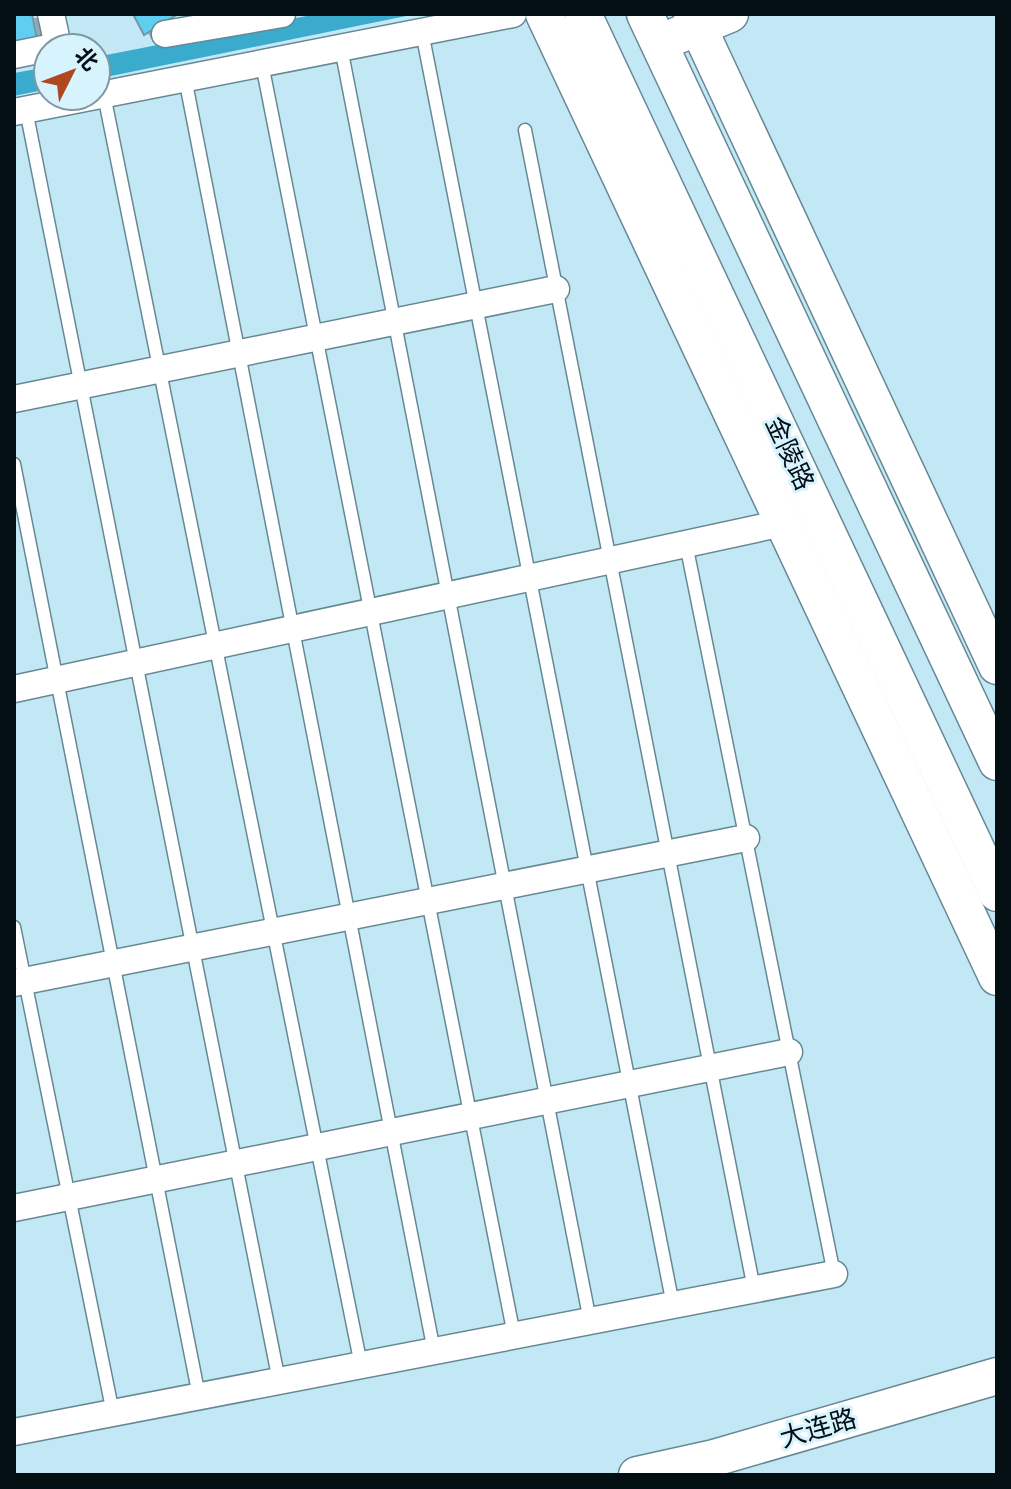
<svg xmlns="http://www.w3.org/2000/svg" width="1011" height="1489" viewBox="0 0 1011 1489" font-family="'PT Sans','Noto Sans SC',sans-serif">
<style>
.water{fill:#3aabcd}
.building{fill:#61cef0;stroke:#7496a3;stroke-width:2;filter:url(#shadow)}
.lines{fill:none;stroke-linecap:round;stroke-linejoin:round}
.lane-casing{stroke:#668894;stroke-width:15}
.street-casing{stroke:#668894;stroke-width:29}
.secondary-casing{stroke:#668894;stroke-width:39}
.lane{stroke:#fff;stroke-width:12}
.street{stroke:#fff;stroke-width:26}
.secondary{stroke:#fff;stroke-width:36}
.labels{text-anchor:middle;stroke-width:6;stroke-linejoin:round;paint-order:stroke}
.street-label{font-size:26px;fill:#030f13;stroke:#d7f4fe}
</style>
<defs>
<filter id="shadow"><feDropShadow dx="9" dy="5" stdDeviation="0" flood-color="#0004"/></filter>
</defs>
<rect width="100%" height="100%" fill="#c3e8f5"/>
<g class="water">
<path d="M 317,14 L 416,14 L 96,79 L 96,57 Z"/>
<path d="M 48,67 L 48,89 L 14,96 L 14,73 Z"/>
</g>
<g class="building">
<path d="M 14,14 L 32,14 L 38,44 L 14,48 Z"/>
<path d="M 133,14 L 178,14 L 144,35 Z"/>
</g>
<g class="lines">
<g class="lane-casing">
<g id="lane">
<path d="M 422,32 L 673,1305"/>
<path d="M 341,48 L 590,1321"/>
<path d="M 262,64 L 514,1335"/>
<path d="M 185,78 L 434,1351"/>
<path d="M 104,95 L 361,1365"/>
<path d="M 26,110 L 279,1381"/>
<path d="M 525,130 L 754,1289"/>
<path d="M 14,464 L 199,1396"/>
<path d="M 686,544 L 834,1274"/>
<path d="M 14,927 L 113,1413"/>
</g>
</g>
<g class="street-casing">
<g id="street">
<path d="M 165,34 L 282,14"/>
<path d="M 50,48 L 58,46 L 51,14"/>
<path d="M 14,55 L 48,48"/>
<path d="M 14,112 L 513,14"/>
<path d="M 14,399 L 556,289"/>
<path d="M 14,689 L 783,523"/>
<path d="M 14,983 L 746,838"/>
<path d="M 14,1208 L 789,1052"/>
<path d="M 14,1432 L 834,1274"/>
</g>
</g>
<g class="secondary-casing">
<g id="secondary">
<path d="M 544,14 L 997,977"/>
<path d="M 583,14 L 997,893"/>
<path d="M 645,14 L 997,762"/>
<path d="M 692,14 L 997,666"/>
<path d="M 676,36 L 730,14"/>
<path d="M 637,1475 L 714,1458 L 997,1376"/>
</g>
</g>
<use href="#lane" class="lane"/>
<use href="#street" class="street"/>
<use href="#secondary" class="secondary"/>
</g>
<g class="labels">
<g class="street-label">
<text transform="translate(790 453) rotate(65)" y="9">金陵路</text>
<text transform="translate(818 1428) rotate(-16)" y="9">大连路</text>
</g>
</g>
<rect width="1011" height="1489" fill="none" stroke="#030f13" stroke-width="32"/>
<g transform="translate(72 72) rotate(48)"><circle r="38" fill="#d7f4fe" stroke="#8298a0" stroke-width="2"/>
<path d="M0-6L14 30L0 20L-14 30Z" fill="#af481f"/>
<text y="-12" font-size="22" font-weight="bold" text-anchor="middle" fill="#030f13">北</text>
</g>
</svg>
